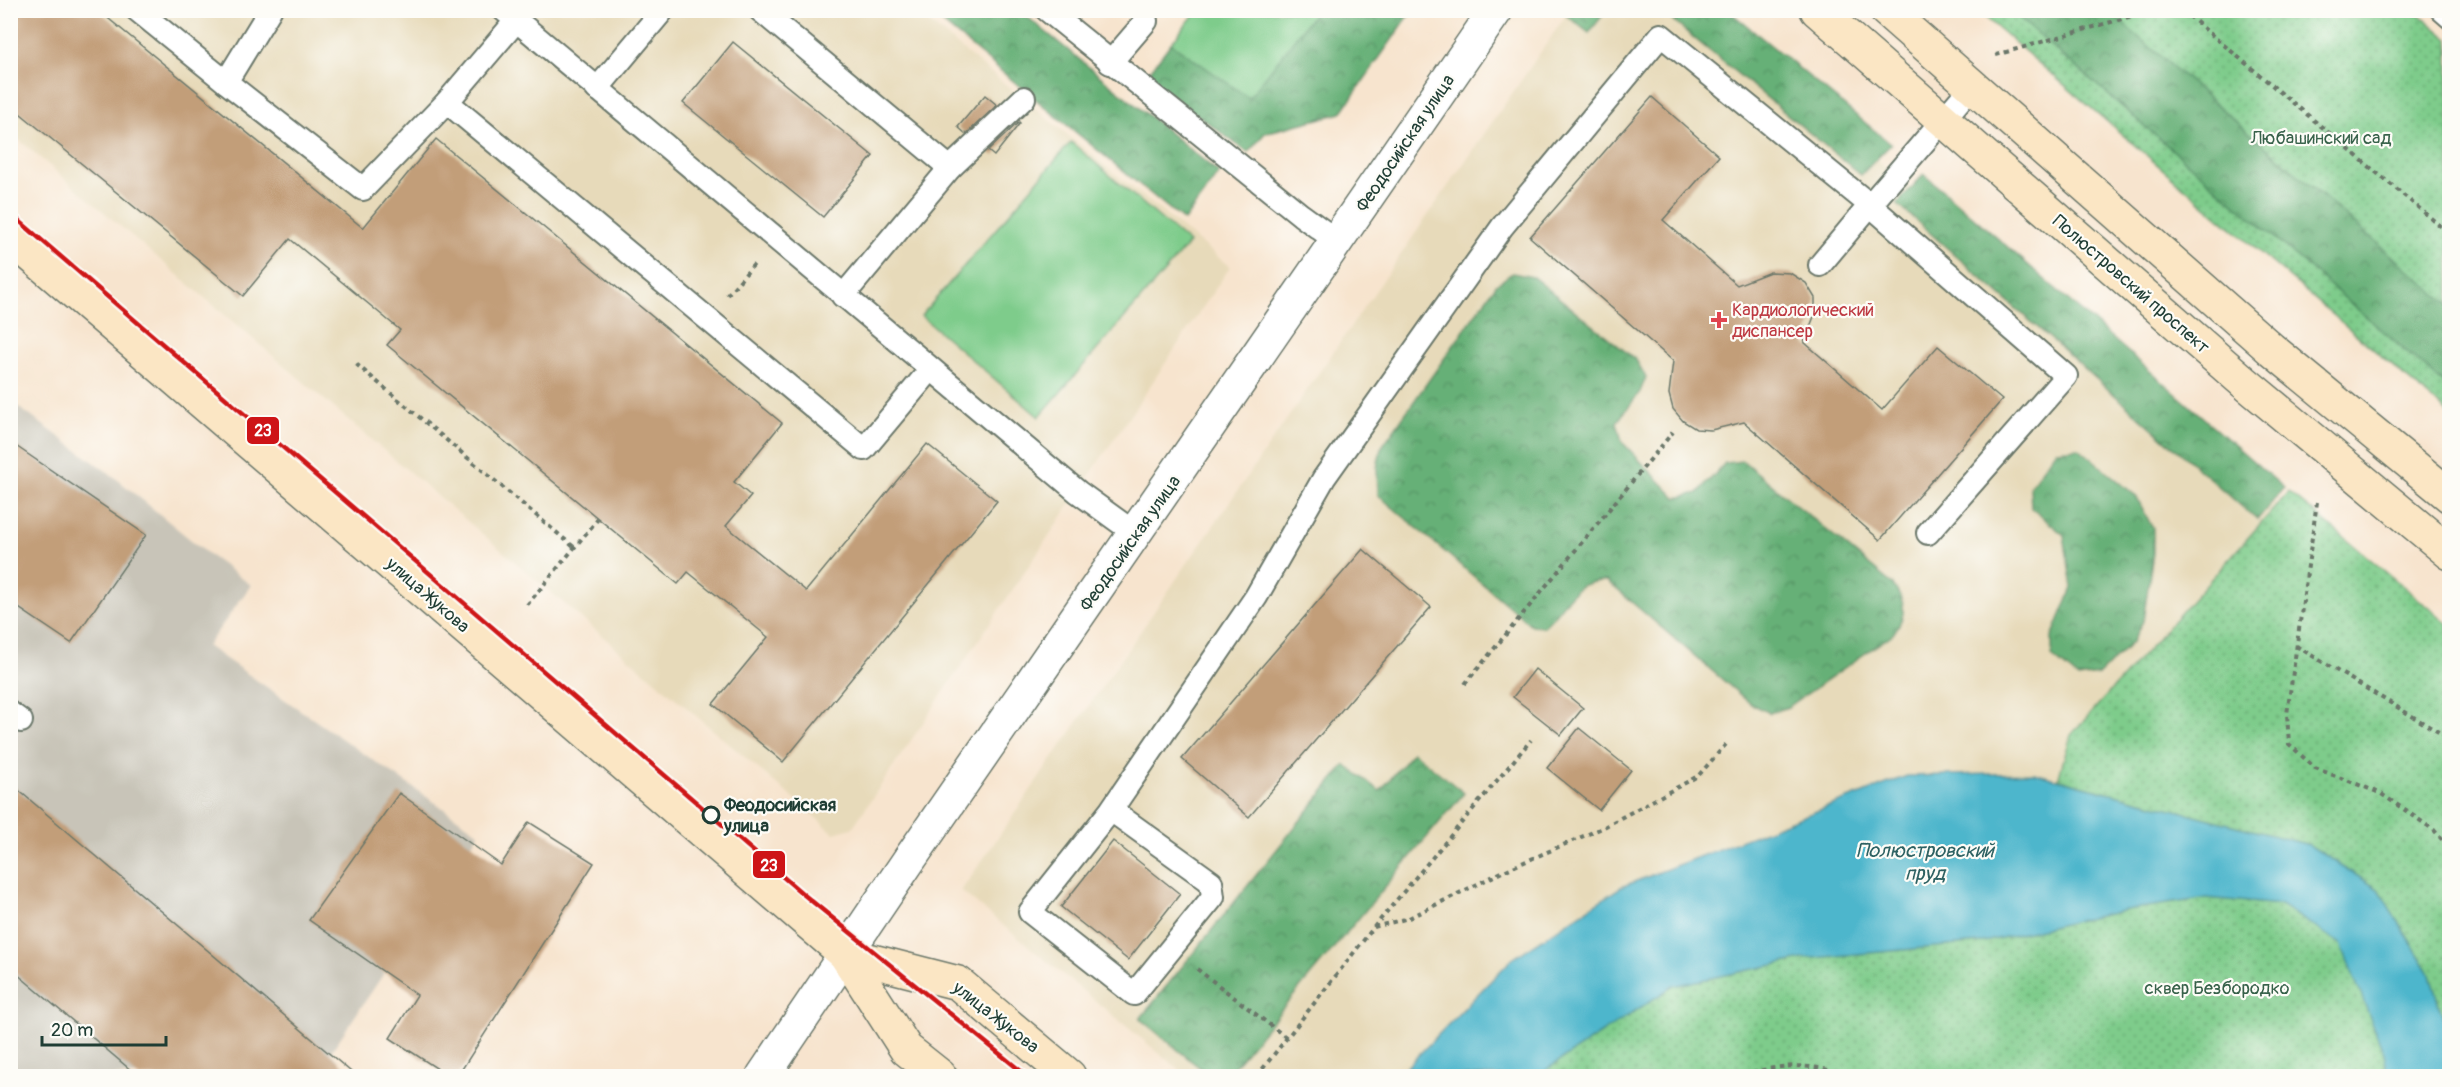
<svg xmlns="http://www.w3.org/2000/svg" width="2460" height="1087" viewBox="0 0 2460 1087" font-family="Pangolin,sans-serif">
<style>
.built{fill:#e7daba}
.industrial{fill:#c8c4b8}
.grass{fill:url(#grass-dots);stroke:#4e8460;stroke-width:1.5}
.forest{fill:url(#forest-crowns);stroke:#427656;stroke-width:1.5}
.pitch{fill:#7ecc8b;stroke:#4e8460;stroke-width:1.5}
.water{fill:#4eb6cc;stroke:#367a80;stroke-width:1.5}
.building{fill:#c29e79}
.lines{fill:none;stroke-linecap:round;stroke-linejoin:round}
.lane-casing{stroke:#6b776a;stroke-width:26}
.street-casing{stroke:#6b776a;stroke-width:36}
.secondary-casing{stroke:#6b776a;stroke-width:36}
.path{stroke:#6b776a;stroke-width:4;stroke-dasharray:4.5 4.5;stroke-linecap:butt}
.lane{stroke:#fff;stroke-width:22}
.street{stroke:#fff;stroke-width:33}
.secondary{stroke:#fbe6c4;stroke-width:33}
.tram-1-casing{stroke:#fdfcf7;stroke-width:9}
.tram-1{stroke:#ce1417;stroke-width:4.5}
.health-dot{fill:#e0444e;stroke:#fdfcf7;stroke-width:2}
.stop-dot{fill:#fdfcf7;stroke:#1f3d34;stroke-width:3}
.labels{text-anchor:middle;stroke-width:4.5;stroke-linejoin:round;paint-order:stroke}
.park-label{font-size:18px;fill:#37614a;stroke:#fdfcf7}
.street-label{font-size:18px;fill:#1f3d34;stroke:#fdfcf7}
.health-label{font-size:18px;fill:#be3a42;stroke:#fdfcf7;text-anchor:start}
.stop-label{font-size:18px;font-weight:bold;fill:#1f3d34;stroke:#fdfcf7;text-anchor:start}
.water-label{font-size:20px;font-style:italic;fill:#2d6162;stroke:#fdfcf7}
.line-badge{stroke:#fdfcf7;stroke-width:2}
.badge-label{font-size:16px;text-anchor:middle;font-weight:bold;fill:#fff}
</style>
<defs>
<pattern id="grass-dots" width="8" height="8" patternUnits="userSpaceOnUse" patternTransform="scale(1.5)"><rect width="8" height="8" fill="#7ecc8b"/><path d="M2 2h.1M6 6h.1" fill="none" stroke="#67a772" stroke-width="1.8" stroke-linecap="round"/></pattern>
<pattern id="forest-crowns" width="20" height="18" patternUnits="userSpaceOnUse" patternTransform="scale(1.5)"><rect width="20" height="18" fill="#66b077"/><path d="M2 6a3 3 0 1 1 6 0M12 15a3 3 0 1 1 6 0" fill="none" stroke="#539062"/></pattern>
</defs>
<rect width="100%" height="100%" fill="#fdfcf7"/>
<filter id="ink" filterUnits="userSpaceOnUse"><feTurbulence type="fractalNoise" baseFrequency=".0167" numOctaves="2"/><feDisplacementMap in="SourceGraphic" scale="12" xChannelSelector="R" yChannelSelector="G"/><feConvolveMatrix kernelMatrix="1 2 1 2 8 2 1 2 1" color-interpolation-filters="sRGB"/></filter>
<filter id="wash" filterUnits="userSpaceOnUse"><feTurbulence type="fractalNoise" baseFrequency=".008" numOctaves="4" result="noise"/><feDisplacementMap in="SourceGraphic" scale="24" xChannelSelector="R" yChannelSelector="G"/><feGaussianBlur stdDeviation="1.35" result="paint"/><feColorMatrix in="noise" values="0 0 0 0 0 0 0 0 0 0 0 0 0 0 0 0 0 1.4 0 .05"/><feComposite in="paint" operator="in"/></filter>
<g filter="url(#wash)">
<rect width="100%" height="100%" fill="#f7e4ce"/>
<g class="built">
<path d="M 11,11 L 915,11 L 1230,267 L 852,828 L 834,833 L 11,133 Z"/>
<path d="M 1569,11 L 1703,11 L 2278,506 L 2071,735 L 2058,779 L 2034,773 L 1753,835 L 1621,887 L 1511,960 L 1398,1076 L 1187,1076 L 961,891 Z"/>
</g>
<path class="industrial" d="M 10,401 L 113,476 L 213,558 L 251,585 L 207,646 L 479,833 L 330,1053 L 338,1060 L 323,1076 L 11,1076 Z"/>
<g class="grass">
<path d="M 1978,11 L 2415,11 L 2449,39 L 2449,414 Z"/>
<path d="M 2289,492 L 2449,624 L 2449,1038 L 2429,972 L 2378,889 L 2309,845 L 2058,779 L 2071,735 Z"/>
<path d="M 2207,898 L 2281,905 L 2342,944 L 2384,1053 L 2388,1076 L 1541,1076 L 1547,1069 L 1673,986 L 1802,959 L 1979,943 L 2126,910 Z"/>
</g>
<g class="forest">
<path d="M 928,11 L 1020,11 L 1219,173 L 1184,221 Z"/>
<path d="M 1316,11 L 1412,11 L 1341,113 L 1265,133 L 1248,153 L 1146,76 L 1171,43 L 1249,98 Z"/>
<path d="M 1569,11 L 1569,10 L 1606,11 L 1589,33 L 1566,15 Z"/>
<path d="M 1661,11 L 1729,11 L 1891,144 L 1861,175 Z"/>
<path d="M 2011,11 L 2108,11 L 2449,305 L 2449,388 Z"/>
<path d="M 1924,174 L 2284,488 L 2257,520 L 1897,204 Z"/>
<path d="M 1512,273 L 1533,277 L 1636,360 L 1646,377 L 1640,392 L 1617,422 L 1622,442 L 1676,498 L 1698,493 L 1725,463 L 1743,461 L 1892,584 C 1907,603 1907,615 1893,634 L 1788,707 L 1770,713 L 1751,704 L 1607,581 C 1570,579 1567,607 1543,627 L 1531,625 L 1378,495 L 1377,468 L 1381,448 L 1496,285 Z"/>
<path d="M 2079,448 L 2136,496 L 2153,529 L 2153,553 L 2143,621 L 2132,642 L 2099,675 L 2078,678 L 2052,657 L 2052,637 L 2072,588 L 2064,535 L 2031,508 L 2030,486 L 2056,450 Z"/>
<path d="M 1413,752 L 1464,793 L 1226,1076 L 1210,1076 L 1140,1019 L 1345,765 L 1380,791 Z"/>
</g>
<g class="pitch">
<path d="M 1197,11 L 1197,10 L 1316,11 L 1249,98 L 1171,43 Z"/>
<path d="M 1071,142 L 1189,243 L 1039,417 L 921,316 Z"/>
</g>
<path class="water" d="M 2034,773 L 2309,845 L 2378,889 L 2429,972 L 2449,1038 L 2449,1076 L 2388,1076 L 2384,1053 L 2341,944 L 2281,905 L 2207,898 L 2126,910 L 1979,943 L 1802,959 L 1673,986 L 1547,1069 L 1541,1076 L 1398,1076 L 1511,960 L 1621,887 L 1907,776 Z"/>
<g id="blocks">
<g class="building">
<path d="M 10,10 L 98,10 L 363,228 L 436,139 L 782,423 L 734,482 L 751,496 L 726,526 L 806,591 L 927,444 L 997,501 L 783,762 L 713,704 L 768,637 L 688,572 L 678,584 L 387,345 L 400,330 L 290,239 L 243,296 L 10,105 Z"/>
<path d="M 733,42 L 873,156 L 823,217 L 683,103 Z"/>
<path d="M 985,95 L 997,105 L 966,134 L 958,127 Z"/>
<path d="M 1652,97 L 1719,156 L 1663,220 L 1737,285 L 1770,272 L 1790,273 L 1806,283 L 1815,298 L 1815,314 L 1804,342 L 1882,410 L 1938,346 L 2002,400 L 1880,540 L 1744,422 L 1711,430 L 1696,429 L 1683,421 L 1673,409 L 1669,394 L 1673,361 L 1530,237 Z"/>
<path d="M 1019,122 L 1020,123 L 994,156 L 988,151 Z"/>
<path d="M 10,442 L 146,535 L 71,643 L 10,602 Z"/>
<path d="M 1363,549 L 1431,607 L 1249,817 L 1182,759 Z"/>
<path d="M 1535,669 L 1583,708 L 1561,735 L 1513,697 Z"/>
<path d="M 1579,728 L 1631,770 L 1599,810 L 1547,768 Z"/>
<path d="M 10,783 L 357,1077 L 139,1077 L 10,968 Z"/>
<path d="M 399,793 L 501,865 L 529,822 L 594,863 L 457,1077 L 450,1077 L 390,1038 L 417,995 L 309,920 Z"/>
<path d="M 1113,841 L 1180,894 L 1128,960 L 1061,907 Z"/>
</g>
</g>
</g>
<g filter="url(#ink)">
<use href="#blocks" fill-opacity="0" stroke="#6b776a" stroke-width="1.5"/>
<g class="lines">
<g class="lane-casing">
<g id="lane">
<path d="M 137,10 L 226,82"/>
<path d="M 270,10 L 226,82 L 363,189 L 447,102"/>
<path d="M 504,10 L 1078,492 L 1136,534"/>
<path d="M 760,10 L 950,168"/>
<path d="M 1047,10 L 1301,215 L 1338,242"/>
<path d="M 2442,10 L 2450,17"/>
<path d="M 516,21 L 447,102 L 864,449 L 931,369"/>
<path d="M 1110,63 L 1146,21"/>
<path d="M 597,89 L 663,10"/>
<path d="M 1820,265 L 1870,205 L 2066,376 L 1928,533"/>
<path d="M 843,296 L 950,168 L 1024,98"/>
<path d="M 10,713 L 21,721"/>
<path d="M 1111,810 L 1211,882 L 1213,897 L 1134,994 L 1030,912 L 1111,810 L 1256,597 L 1324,478 L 1502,227 L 1661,35 L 1870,205 L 1972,86"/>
</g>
</g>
<g class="street-casing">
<path id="street" d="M 763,1076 L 907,863 L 1496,10"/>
</g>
<g class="secondary-casing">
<g id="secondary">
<path d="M 1817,10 L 2244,382 L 2450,553"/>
<path d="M 1886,10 L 2271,349 L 2450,496"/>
<path d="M 10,237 L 845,954 L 906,1049 L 940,1076"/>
<path d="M 845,954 L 958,983 L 1069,1076"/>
</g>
</g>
<g class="path">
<path d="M 2182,10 L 2450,234"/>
<path d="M 1996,55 L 2153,10"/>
<path d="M 727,295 L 756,262"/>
<path d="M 356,364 L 575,548"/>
<path d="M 2317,502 L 2287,714 L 2289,744 L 2315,768 L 2380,793 L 2434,830 L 2450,849"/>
<path d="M 527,605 L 598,519"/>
<path d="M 2296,646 L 2450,739"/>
<path d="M 1465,684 L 1673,432"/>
<path d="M 1374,927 L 1409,918 L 1506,870 L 1602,828 L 1698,776 L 1728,742"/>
<path d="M 1197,969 L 1287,1038"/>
<path d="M 1257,1076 L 1374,927 L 1531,740"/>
<path d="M 1744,1076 C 1778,1063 1813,1063 1848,1076"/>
</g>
<use href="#lane" class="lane"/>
<use href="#street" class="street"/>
<use href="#secondary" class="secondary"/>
<g class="tram-1-casing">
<path id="tram-1" d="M 10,213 L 803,894 L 1027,1076"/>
</g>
<use href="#tram-1" class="tram-1"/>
</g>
</g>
<path class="health-dot" d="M1716 311h6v6h6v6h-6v6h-6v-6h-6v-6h6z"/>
<circle class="stop-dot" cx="711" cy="815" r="8"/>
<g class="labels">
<g class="park-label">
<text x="2321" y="144">Любашинский сад</text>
<text x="2217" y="994">сквер Безбородко</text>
</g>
<g class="street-label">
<text transform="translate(1405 143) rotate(-56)" y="6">Феодосийская улица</text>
<text transform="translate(2131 284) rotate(41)" y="6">Полюстровский проспект</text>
<text transform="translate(1130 543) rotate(-55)" y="6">Феодосийская улица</text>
<text transform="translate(428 595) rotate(41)" y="6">улица Жукова</text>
<text transform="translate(996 1017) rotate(38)" y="6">улица Жукова</text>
</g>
<g class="health-label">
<text x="1732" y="316">Кардиологический<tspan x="1732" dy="21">диспансер</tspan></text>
</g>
<g class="stop-label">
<text x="724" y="811">Феодосийская<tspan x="724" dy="21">улица</tspan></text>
</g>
<g class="water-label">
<text x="1925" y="857">Полюстровский<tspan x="1925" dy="23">пруд</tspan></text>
</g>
</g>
<g class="line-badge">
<rect x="246" y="416" width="34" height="29" rx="6" fill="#ce1417"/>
<rect x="752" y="850" width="34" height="29" rx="6" fill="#ce1417"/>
</g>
<g class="badge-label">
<text x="263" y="436">23</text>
<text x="769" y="871">23</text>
</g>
<rect width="2460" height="1087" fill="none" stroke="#fdfcf7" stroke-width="36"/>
<path d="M42 1036v9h124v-9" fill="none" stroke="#1f3d34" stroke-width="3"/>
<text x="51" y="1036" font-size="18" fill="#1f3d34" stroke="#fdfcf7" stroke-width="4.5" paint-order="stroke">20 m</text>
</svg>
